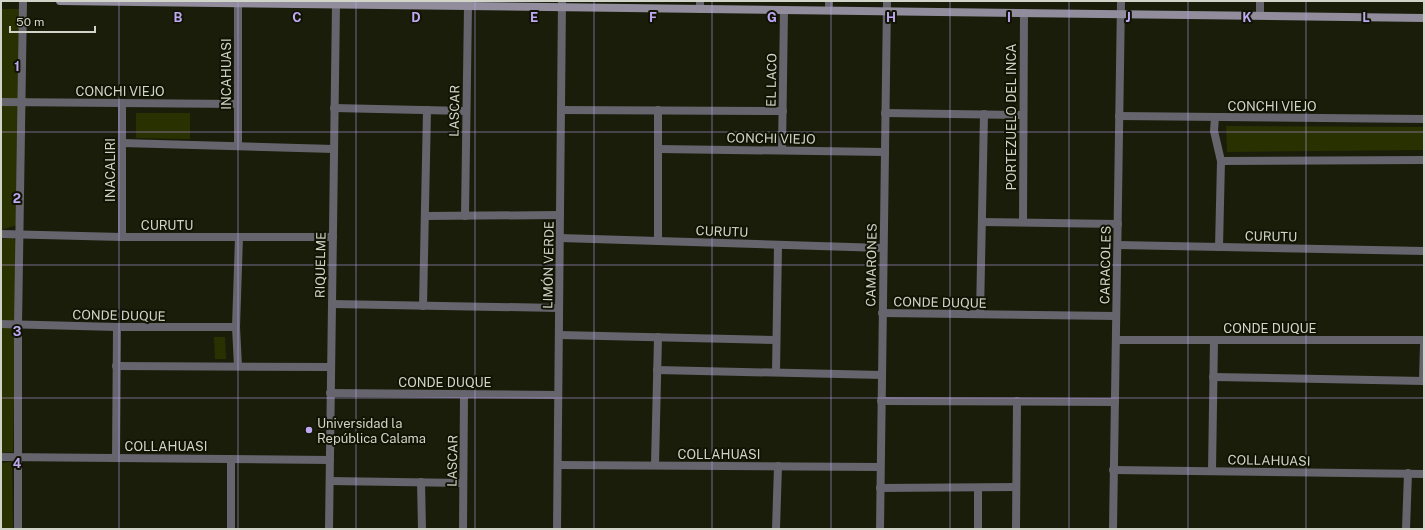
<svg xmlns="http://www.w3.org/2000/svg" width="1425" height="530" viewBox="0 0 1425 530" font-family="'Public Sans',sans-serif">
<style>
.green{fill:#2a3101}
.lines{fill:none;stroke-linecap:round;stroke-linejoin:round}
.minor{stroke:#66646d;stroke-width:8}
.tertiary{stroke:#66646d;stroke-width:8}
.secondary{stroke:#918d9d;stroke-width:8}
.grid{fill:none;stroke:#bfa9f4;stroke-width:1;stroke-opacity:0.55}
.poi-dot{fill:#bfa9f4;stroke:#111403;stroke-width:1.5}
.labels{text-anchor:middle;stroke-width:4;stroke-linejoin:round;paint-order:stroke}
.street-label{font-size:13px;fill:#d1d4c8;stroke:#111403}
.poi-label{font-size:13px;fill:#d1d4c8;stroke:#111403;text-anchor:start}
.grid-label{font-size:13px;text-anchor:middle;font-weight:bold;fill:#bfa9f4;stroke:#111403;stroke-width:4;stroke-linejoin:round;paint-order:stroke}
</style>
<rect width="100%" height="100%" fill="#1a1d0a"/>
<g class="green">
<path d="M 1,9 L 19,9 L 17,225 L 1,230 Z"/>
<path d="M 136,113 L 190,113 L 190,139 L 136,138 Z"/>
<path d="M 1226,126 L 1424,127 L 1424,150 L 1227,152 Z"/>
<path d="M 13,238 L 17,243 L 13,449 L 13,452 L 1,453 L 1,239 Z"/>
<path d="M 214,337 L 225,337 L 226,359 L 215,359 Z"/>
<path d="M 12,462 L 13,529 L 1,529 L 1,463 Z"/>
</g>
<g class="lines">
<g class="minor">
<path d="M 700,9 L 700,1"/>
<path d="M 829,10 L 829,1"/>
<path d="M 1260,15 L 1260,1"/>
<path d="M 1,102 L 238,104"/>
<path d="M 122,103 L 122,237"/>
<path d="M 334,108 L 466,111"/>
<path d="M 561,110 L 783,111"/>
<path d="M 885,113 L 1023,115"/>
<path d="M 1119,116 L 1424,119"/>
<path d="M 1215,117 L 1214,131 L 1221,161 L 1219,247"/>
<path d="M 122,143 L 334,149"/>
<path d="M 238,145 L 238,3"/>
<path d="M 658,149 L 885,152"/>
<path d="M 782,150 L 784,10"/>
<path d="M 1221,161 L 1424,160"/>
<path d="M 425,216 L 560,215"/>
<path d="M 465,216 L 468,6"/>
<path d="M 982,222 L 1118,224"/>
<path d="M 1023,222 L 1024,13"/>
<path d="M 1,234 L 122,237 L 333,237"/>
<path d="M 560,238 L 883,248"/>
<path d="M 658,241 L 658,110"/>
<path d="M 1118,245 L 1424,251"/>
<path d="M 332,304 L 559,308"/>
<path d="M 423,306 L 427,110"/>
<path d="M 882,313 L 1116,316"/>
<path d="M 980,314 L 984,114"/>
<path d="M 1,324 L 117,327 L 236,327"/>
<path d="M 559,335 L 776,340"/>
<path d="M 1116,340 L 1424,340"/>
<path d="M 116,366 L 331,367"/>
<path d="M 238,366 L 236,327 L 239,237"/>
<path d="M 657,370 L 882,375"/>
<path d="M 776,372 L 778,245"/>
<path d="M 1213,377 L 1424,381"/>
<path d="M 1423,381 L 1424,345"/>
<path d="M 330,393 L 558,395"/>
<path d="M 881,401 L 1115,402"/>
<path d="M 1,457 L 330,460"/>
<path d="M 116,458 L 117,327"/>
<path d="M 558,465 L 880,467"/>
<path d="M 655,465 L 658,337"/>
<path d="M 1113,470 L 1424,474"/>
<path d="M 1212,471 L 1214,340"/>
<path d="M 330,481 L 463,483"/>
<path d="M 421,482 L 422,529"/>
<path d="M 880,488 L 1016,487"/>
<path d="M 18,529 L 18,325 L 23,1"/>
<path d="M 231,529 L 231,459"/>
<path d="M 463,529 L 464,394"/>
<path d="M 557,529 L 562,1"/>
<path d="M 776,529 L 778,466"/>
<path d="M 880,529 L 887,1"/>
<path d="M 978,529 L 978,488"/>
<path d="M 1016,529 L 1017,401"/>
<path d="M 1113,529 L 1121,1"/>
<path d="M 1406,529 L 1408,473"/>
</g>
<path class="tertiary" d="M 329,529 L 336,4"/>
<path class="secondary" d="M 60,1 L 1424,18"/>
</g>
<path class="grid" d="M 119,1 L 119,529M 238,1 L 238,529M 356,1 L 356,529M 475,1 L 475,529M 594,1 L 594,529M 712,1 L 712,529M 831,1 L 831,529M 950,1 L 950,529M 1069,1 L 1069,529M 1188,1 L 1188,529M 1306,1 L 1306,529M 1,132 L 1424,132M 1,265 L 1424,265M 1,398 L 1424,398"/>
<circle class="poi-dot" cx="309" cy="430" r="4"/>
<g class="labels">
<g class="street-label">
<text transform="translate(226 74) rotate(-90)" y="5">INCAHUASI</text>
<text transform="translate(771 80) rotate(-89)" y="5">EL LACO</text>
<text x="120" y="96">CONCHI VIEJO</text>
<text x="1272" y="111">CONCHI VIEJO</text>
<text transform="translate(454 111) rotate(-89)" y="5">LASCAR</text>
<text transform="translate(1011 117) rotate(-90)" y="5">PORTEZUELO DEL INCA</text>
<text transform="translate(771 138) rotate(1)" y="5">CONCHI VIEJO</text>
<text transform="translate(110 170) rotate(-90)" y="5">INACALIRI</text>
<text x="167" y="230">CURUTU</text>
<text transform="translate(722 231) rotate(2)" y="5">CURUTU</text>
<text transform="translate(1271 236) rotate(1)" y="5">CURUTU</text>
<text transform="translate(320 265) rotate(-89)" y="5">RIQUELME</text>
<text transform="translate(548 265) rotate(-89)" y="5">LIMÓN VERDE</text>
<text transform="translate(871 265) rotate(-89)" y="5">CAMARONES</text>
<text transform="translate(1105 265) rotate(-89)" y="5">CARACOLES</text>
<text transform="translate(940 302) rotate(1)" y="5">CONDE DUQUE</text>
<text transform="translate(119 315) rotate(1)" y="5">CONDE DUQUE</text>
<text x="1270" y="333">CONDE DUQUE</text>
<text x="445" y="387">CONDE DUQUE</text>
<text x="166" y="451">COLLAHUASI</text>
<text x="719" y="459">COLLAHUASI</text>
<text transform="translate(1269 460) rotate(1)" y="5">COLLAHUASI</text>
<text transform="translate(452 461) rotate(-89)" y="5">LASCAR</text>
</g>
<g class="poi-label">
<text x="317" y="428">Universidad la<tspan x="317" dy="15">República Calama</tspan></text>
</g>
</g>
<g class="grid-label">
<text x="178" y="22">B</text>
<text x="297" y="22">C</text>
<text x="416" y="22">D</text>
<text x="534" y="22">E</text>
<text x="653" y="22">F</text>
<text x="772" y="22">G</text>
<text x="891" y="22">H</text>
<text x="1009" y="22">I</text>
<text x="1128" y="22">J</text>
<text x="1247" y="22">K</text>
<text x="1366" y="22">L</text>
<text x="17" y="71">1</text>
<text x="17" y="203">2</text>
<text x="17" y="336">3</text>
<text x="17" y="468">4</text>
</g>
<rect width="1425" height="530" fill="none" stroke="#d1d4c8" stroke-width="4"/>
<path d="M10 26v6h85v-6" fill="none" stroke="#d1d4c8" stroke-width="2"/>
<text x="16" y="26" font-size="12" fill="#d1d4c8" stroke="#111403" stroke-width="3" paint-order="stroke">50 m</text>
</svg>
